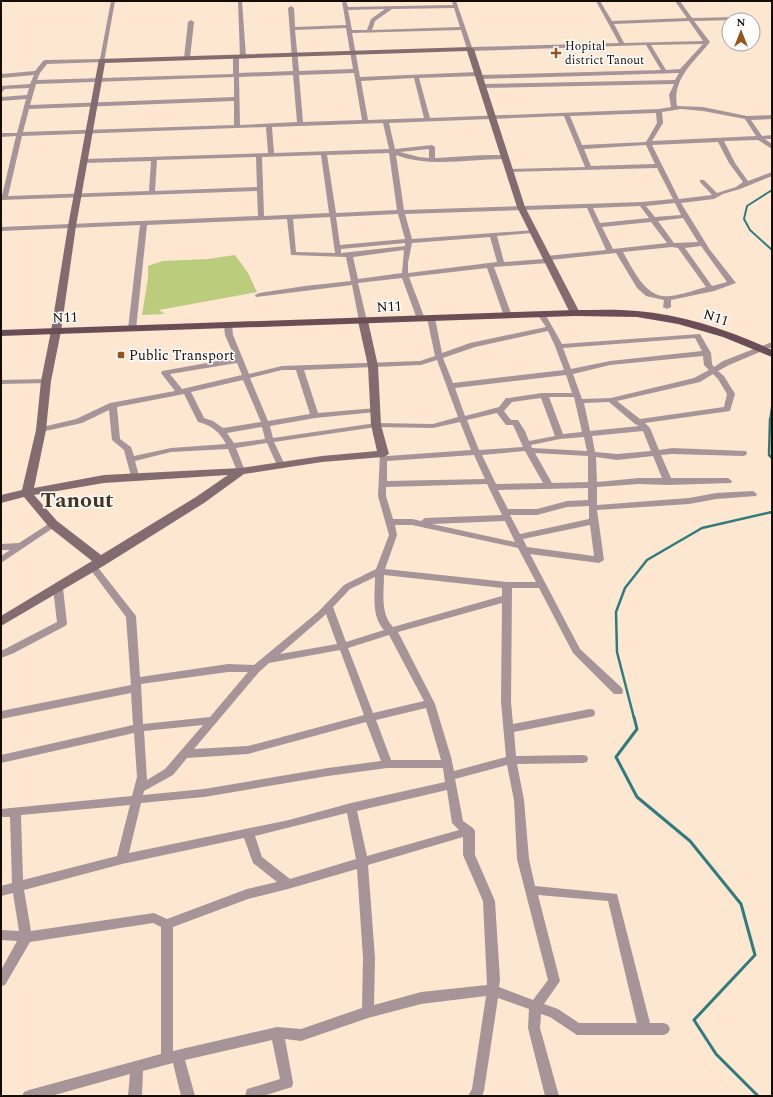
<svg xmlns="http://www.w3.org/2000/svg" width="773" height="1097" viewBox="0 0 773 1097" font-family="Spectral,serif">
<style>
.green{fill:#bccc7d}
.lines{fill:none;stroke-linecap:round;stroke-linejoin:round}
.stream-far2{stroke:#2e7c7f;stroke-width:2}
.stream-far1{stroke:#2e7c7f;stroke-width:2.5}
.stream{stroke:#2e7c7f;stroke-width:3}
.street{fill:#a69498;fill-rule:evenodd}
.secondary{fill:#846b70;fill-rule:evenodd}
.primary{fill:#6b4e55;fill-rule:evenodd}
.poi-dot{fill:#94541d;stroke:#fff;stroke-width:1.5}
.labels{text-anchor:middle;stroke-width:3;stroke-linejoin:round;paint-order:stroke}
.far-poi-label{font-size:12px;fill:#150c04;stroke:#fff;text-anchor:start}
.street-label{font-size:14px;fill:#150c04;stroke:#fff}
.poi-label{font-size:14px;fill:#150c04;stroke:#fff;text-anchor:start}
.town-label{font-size:22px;font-weight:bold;fill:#49331c;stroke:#fff}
</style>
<rect width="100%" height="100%" fill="#fde7d0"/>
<path class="green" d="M 235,255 L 248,273 L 257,292 L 159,310 L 165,314 L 142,315 L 148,278 L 148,266 L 163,261 L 208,259 Z"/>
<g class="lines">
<g class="stream-far2">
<path d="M 772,190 L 747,206 L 744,219 L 750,230 L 772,250"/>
<path d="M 770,420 L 772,406"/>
</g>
<g class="stream-far1">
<path d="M 770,419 L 769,455 L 772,458"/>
<path d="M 634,718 L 617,652 L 616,612 L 625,588 L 647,560 L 702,528 L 772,512"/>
</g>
<path class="stream" d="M 634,717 L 637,729 L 616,757 L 637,797 L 690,841 L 741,904 L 755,955 L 694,1020 L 716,1054 L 758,1096"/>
<g class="street">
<path d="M 111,1 L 115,1 L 104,62 L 47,64 L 40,73 L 37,80 L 233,74 L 233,57 L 236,55 L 239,57 L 239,73 L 293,71 L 288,8 L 291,6 L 294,8 L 295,27 L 346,25 L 342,1 L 346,1 L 348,7 L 453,5 L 452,1 L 456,1 L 472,47 L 619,43 L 596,1 L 600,1 L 612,21 L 687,18 L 675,1 L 680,1 L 692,18 L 737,17 L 737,19 L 735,20 L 694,21 L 710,42 C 694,62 672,79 677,106 L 703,107 L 747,116 L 772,115 L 772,119 L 751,120 L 762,136 L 772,135 L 772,139 L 765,139 L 772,144 L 772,149 L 758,140 L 724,141 L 735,163 L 748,181 L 772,172 L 772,176 L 740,189 L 723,194 L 714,199 L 681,203 L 710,250 L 736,283 L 714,291 L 671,300 L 671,307 L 667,309 L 663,307 L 664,300 L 646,296 L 637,288 L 616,253 L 550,260 L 550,262 L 548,263 L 494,267 L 512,316 L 511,318 L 508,318 L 504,316 L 487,268 L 409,277 L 425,319 L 421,321 L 417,319 L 402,278 L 358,283 L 367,321 L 363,323 L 359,321 L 352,285 L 256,297 L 255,295 L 259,293 L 305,286 L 351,281 L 346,257 L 291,255 L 287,219 L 147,225 L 136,329 L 132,331 L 129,331 L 128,329 L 140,225 L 1,231 L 1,227 L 258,216 L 257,191 L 1,200 L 16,136 L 1,137 L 1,133 L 17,133 L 26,99 L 1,101 L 1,97 L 27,95 L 29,88 L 5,89 L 1,93 L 1,86 L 30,84 L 34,75 L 1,78 L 1,74 L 35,71 L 43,61 L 45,60 L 100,59 ZM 454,8 L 460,27 L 372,30 L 375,21 L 392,9 ZM 385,9 L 371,19 L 367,30 L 352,30 L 348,10 ZM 689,21 L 703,41 L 624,43 L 614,24 ZM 346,28 L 353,69 L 299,71 L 295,30 ZM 461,30 L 467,49 L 470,51 L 646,45 L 661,70 L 479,75 L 481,74 L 478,72 L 360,77 L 352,33 ZM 703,44 L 680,69 L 666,70 L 651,45 ZM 354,73 L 362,120 L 303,122 L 299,75 ZM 679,73 L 675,80 L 482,84 L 479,86 L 482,88 L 674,84 L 669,95 L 671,107 L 659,109 L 430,118 L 419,78 L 478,76 L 476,77 L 479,79 ZM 293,75 L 297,122 L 240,125 L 239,77 ZM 234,77 L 234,97 L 30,105 L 36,84 ZM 414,78 L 424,118 L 368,120 L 361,81 ZM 234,101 L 234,125 L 23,132 L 29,109 ZM 681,109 L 703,111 L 745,119 L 756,136 L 652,141 L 663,123 L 662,112 ZM 656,113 L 657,123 L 646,142 L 582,145 L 570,116 ZM 564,116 L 585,167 L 509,169 L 507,170 L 507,172 L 657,168 L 673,199 L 642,202 L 404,210 L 396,155 C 430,168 469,159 505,159 L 508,157 C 501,152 448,158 435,158 L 435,147 L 432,145 L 395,149 L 389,123 ZM 383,123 L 389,149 L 274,153 L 272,127 ZM 266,127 L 268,153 L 84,159 L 81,161 L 84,163 L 151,161 L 149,191 L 8,196 L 22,136 ZM 718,142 L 729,163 L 743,182 L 736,187 L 717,193 L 704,180 L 700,180 L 700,182 L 712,195 L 679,199 L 652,145 ZM 646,145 L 655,164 L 591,166 L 584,149 ZM 429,149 L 429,158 L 419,157 L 400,152 ZM 389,153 L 397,210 L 336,213 L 327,155 ZM 321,155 L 329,213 L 264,216 L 262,157 ZM 256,157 L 257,187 L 155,191 L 157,160 ZM 675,203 L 681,215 L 655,217 L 646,206 ZM 640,206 L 649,218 L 600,223 L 593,208 ZM 587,208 L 606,250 L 546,256 L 544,257 L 543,259 L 504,262 L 497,236 L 533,233 L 535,232 L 535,230 L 412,239 L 405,214 ZM 398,214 L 405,239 L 340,245 L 336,217 ZM 330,217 L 335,253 L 296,252 L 293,219 ZM 683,218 L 698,242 L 674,243 L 658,221 ZM 651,222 L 667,243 L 613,249 L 602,227 ZM 490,237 L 497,262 L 408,273 L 408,263 L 412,243 ZM 405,243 L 405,246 L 341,253 L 341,249 ZM 701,246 L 727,282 L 712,286 L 685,248 ZM 672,247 L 678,248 L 706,287 C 694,290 682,295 670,296 C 646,300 633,269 623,252 ZM 404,250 L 402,273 L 358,279 L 353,257 Z"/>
<path d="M 238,1 L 242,1 L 246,57 L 243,59 L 240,57 Z"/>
<path d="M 191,20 L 194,22 L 190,58 L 187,60 L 184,58 L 188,22 Z"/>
<path d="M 538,312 L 544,312 L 562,344 L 700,334 L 711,353 L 712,364 L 714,367 L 723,361 L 772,342 L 772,347 L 729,365 L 718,371 L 724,376 L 735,394 L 730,411 L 645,423 L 650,428 L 659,450 L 672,448 L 746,451 L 747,453 L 746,455 L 743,456 L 672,454 L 661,455 L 671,478 L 728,478 L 732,481 L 731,483 L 668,485 L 639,484 L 597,487 L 597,505 L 689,498 L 716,493 L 753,491 L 757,494 L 756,496 L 716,499 L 689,504 L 597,510 L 604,560 L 599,563 L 530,554 L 580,649 L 622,688 L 623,691 L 622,694 L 614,694 L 573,653 L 539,588 L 512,588 L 511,702 L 513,724 L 590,709 L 594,710 L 595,713 L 594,716 L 590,717 L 514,732 L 516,756 L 583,755 L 587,756 L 588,759 L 587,762 L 583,763 L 517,764 L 524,800 L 529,859 L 535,886 L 617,894 L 650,1023 L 664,1023 L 668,1025 L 670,1029 L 668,1033 L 664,1035 L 577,1035 L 550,1017 L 541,1014 L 540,1028 L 559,1096 L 545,1096 L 528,1028 L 529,1009 L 498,998 L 484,1091 L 482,1096 L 468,1096 L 472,1089 L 486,996 L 421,1004 L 368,1018 L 301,1041 L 285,1039 L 293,1083 L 292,1087 L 263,1096 L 245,1096 L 247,1089 L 280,1079 L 272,1040 L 185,1060 L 195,1096 L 181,1096 L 173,1063 L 143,1071 L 142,1096 L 128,1096 L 130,1074 L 51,1096 L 22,1096 L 24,1092 L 29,1090 L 161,1054 L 161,927 L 153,923 L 30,942 L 5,985 L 1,986 L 1,970 L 17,941 L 1,940 L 1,930 L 19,931 L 13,893 L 1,896 L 1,886 L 12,883 L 10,817 L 1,817 L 1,809 L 132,796 L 137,777 L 134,733 L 1,763 L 1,755 L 133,725 L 131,693 L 1,719 L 1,711 L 131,685 L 126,617 L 90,569 L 88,567 L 90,565 L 96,565 L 136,616 L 140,677 L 228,664 L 254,665 L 318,612 L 344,585 L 376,569 L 389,535 L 378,496 L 380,452 L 386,452 L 387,456 L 471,450 L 460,422 L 433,428 L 376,427 L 274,442 L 285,465 L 281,468 L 277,465 L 267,443 L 236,448 L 245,471 L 244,473 L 241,474 L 237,471 L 228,449 L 171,452 L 135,461 L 139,476 L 135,479 L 131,476 L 124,450 L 112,440 L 109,410 L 82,423 L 41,432 L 37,430 L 38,428 L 76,419 L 110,403 L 175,391 L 161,373 L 162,371 L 235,358 L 225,335 L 224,325 L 228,323 L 232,325 L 233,335 L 249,374 L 282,366 L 420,361 L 435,356 L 427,318 L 428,316 L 434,316 L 435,318 L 442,353 L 470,343 L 546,327 L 537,314 ZM 548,331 L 555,346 L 564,370 L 453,383 L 443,358 L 475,347 ZM 695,338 L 702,351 L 610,361 L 571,369 L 563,348 ZM 703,356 L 704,365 L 709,370 L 694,378 L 611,398 L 582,399 L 573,374 L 610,365 ZM 437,360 L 458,417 L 433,424 L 376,423 L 273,438 L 270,426 L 315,418 L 376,412 L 380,410 L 376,408 L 318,413 L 304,370 L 421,365 ZM 237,363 L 242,375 L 182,389 L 170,374 ZM 282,370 L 296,370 L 310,414 L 268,421 L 250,378 ZM 713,374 L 718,379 L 727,394 L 724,407 L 640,419 L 617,401 L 700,382 ZM 566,375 L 572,393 L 542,393 L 509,398 L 506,398 L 499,407 L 465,416 L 455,388 ZM 243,380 L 261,422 L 223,428 L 213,421 L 204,418 L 191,392 ZM 184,394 L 198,422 C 211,425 220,432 226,444 L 171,448 L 134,456 L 131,447 L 120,439 L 117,407 ZM 549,397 L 574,397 L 582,432 L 563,434 ZM 541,398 L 555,436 L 529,441 L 525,431 L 518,420 L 511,420 L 504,411 L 512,402 ZM 609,402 L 635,424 L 639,426 L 590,431 L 584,403 ZM 497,413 L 506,425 L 513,425 L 523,447 L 479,450 L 467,420 ZM 262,427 L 265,439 L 234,443 L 227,433 ZM 643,431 L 651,451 L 617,454 L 595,452 L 592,436 ZM 584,437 L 587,451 L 532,448 L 531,445 L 560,439 ZM 525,451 L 543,483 L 496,484 L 482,455 ZM 535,453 L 588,456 L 588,482 L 552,483 ZM 474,455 L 485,479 L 387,481 L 387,461 ZM 653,456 L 662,478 L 639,478 L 597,482 L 596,457 L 617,460 ZM 487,484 L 502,515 L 425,518 L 421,521 L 412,519 L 393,519 L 386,496 L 386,487 ZM 588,488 L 588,500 L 567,501 L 537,509 L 508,509 L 498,490 ZM 589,506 L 589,519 L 520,534 L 510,515 L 537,515 L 567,507 ZM 505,521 L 515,542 L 432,524 ZM 395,525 L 412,525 L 518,548 L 536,582 L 507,582 L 385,569 L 397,535 ZM 590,525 L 594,556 L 527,547 L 523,539 ZM 384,575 L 502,588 L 502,596 L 393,627 C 380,614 384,592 384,575 ZM 375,577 C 375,594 371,616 384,630 L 346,642 L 333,607 L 350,589 ZM 502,603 L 501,702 L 506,757 L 454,771 L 451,757 L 435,704 L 398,632 ZM 326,614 L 337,644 L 280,654 L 324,616 ZM 389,635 L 424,701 L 373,713 L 348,648 ZM 340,650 L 364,715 L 248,746 L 194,749 L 259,672 L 269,663 ZM 228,672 L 248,672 L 210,717 L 143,724 L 141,684 ZM 426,708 L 441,760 L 391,760 L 376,720 ZM 366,722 L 381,761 L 328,768 L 204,789 L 143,795 L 144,791 L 173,775 L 187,758 L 248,754 ZM 203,725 L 165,769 L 147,780 L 144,731 ZM 507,765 L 514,800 L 517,859 L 548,980 L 533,1000 L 499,987 L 500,980 L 495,901 L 475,855 L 475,831 L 473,828 L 463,821 L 455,779 ZM 387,768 L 443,768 L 445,782 L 351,803 L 289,820 L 129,853 L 141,803 L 204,797 L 328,776 ZM 447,790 L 452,823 L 459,830 L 367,856 L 357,811 ZM 130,805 L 117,856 L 23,880 L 21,815 ZM 347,813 L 356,859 L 290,879 L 262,857 L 255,836 ZM 463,837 L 463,855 L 483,901 L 487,985 L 421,992 L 374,1005 L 375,958 L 368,865 ZM 244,838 L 253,863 L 277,882 L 247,889 L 167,919 L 154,913 L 31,931 L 24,890 L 122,864 ZM 357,869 L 363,958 L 362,1008 L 301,1029 L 277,1027 L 173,1051 L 173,927 L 248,899 L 288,889 ZM 538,895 L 608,901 L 637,1023 L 579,1023 L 558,1009 L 544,1004 L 560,981 Z"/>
<path d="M 46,379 L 49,379 L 50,381 L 49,383 L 1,384 L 1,380 Z"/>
<path d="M 53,521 L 57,524 L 56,526 L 1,563 L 1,556 L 10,550 L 1,550 L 1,544 L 19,543 Z"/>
<path d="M 58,585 L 63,588 L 67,624 L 65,626 L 14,653 L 1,658 L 1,651 L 57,622 L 53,588 Z"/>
</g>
<path class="secondary" d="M 470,47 L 474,49 L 525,207 L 580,313 L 578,315 L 572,315 L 570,313 L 517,207 L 467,51 L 105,63 L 76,226 L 61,331 L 51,381 L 46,430 L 34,488 L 104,475 L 241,468 L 322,456 L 377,451 L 371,425 L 368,366 L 358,321 L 363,318 L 368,321 L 378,366 L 381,425 L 389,454 L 383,457 L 322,462 L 244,474 L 204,503 L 105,565 L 1,626 L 1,616 L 92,561 L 49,527 L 24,497 L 1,503 L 1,495 L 22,490 L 36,430 L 41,381 L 51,331 L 68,226 L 99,59 ZM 228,475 L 196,497 L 101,555 L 57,521 L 34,495 L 104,483 Z"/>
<path class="primary" d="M 575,310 C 596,310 616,309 637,311 C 683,315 730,330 772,350 L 772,357 L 723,337 L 678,324 L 637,317 L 575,316 L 1,336 L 1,330 Z"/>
</g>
<g class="poi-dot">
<path d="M554 47h4v4h4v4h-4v4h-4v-4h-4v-4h4z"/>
<rect x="117" y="351" width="8" height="8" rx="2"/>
</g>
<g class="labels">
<g class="far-poi-label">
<text x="565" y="50">Hopital<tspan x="565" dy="14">district Tanout</tspan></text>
</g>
<g class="street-label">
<text transform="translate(389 306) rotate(-3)" y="5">N11</text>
<text transform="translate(65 317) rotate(-2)" y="5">N11</text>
<text transform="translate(716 317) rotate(17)" y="5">N11</text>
</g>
<g class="poi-label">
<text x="129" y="360">Public Transport</text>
</g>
<g class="town-label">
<text x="77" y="507">Tanout</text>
</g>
</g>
<rect width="773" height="1097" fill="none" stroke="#150c04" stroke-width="4"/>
<g transform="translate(741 32)"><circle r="19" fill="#ffffff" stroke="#a19e9b"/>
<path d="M0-3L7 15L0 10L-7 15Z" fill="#94541d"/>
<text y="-6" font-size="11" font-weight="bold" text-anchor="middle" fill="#150c04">N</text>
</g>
</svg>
